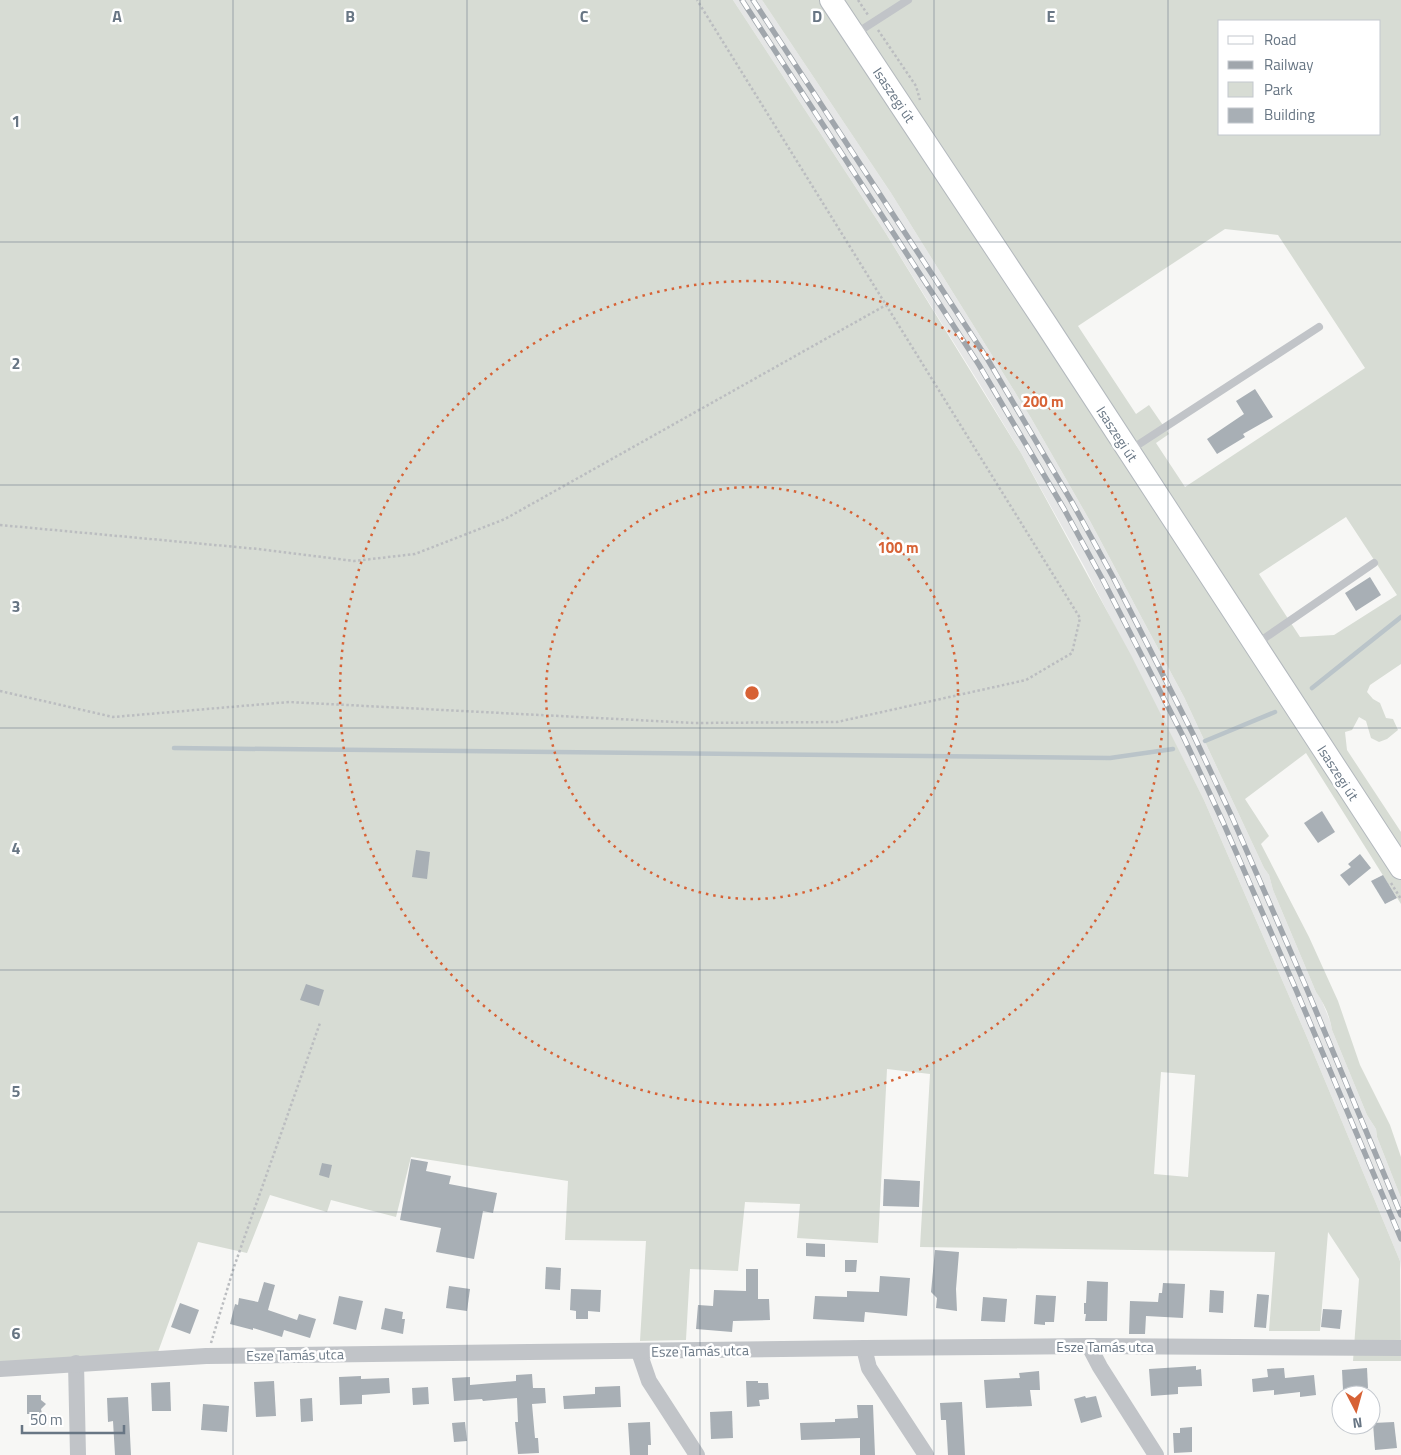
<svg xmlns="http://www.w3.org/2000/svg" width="1401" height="1455" viewBox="0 0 1401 1455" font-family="'Titillium Web',sans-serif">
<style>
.built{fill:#e5e6e6}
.green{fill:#d7dcd4;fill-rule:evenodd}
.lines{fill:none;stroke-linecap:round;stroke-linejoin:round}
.stream{stroke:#bac4c9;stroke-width:4.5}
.building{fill:#a8afb5}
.secondary-casing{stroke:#b3b8bd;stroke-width:24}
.path{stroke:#bbbdc0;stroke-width:2.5;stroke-dasharray:2.5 2.5;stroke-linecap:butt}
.service{stroke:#c1c4c8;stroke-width:8}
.minor{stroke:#c1c4c8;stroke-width:16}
.secondary{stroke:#fff;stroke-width:22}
.rail-casing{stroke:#a0a6ac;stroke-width:5.5}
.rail{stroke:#fff;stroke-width:4;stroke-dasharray:11;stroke-linecap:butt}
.grid{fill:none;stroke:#687684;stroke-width:1;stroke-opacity:0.55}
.ring{fill:none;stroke:#d76235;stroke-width:2.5;stroke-dasharray:2.5 5}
.labels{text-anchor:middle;stroke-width:5;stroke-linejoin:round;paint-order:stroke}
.street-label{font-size:14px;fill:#687684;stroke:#fff}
.grid-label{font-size:16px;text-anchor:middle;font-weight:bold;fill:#687684;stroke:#fff;stroke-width:5;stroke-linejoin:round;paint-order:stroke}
.centre{fill:#d76235;stroke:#fff;stroke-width:2.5}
.ring-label{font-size:15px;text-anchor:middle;font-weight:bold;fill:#d76235;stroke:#fff;stroke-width:5;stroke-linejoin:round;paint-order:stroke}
</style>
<rect width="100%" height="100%" fill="#f7f7f5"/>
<path class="built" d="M 733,0 L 762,0 L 891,193 L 1031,418 L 1090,521 L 1184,697 L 1264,868 L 1269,875 L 1273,890 L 1316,992 L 1321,999 L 1330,1021 L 1332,1030 L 1367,1115 L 1376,1129 L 1377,1137 L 1401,1198 L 1401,1270 L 1400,1261 L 1306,1035 L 1204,800 L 1084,566 L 1021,453 L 979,383 L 885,232 Z"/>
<g class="green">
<path d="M 0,0 L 733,0 L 885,232 L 1021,453 L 1131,655 L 1204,800 L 1306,1035 L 1400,1261 L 1401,1361 L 1353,1361 L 1359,1279 L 1328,1232 L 1320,1331 L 1269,1331 L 1275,1252 L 920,1247 L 930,1074 L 887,1069 L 878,1243 L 797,1238 L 800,1204 L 745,1202 L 738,1271 L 690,1269 L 686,1340 L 640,1341 L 646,1241 L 565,1240 L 568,1181 L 411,1157 L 396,1217 L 331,1200 L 327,1212 L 270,1195 L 247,1253 L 198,1242 L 158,1352 L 0,1363 ZM 1161,1072 L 1195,1075 L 1188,1177 L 1154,1174 Z"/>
<path d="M 762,0 L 1401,0 L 1401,664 L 1370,685 L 1367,692 L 1373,699 L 1380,703 L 1386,718 L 1393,719 L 1398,730 L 1387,739 L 1379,742 L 1371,738 L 1366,721 L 1359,717 L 1352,730 L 1345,732 L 1347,750 L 1401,832 L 1401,904 L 1306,753 L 1245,799 L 1269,836 L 1261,844 L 1309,937 L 1338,1001 L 1360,1065 L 1390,1125 L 1401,1157 L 1401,1198 L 1377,1137 L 1376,1129 L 1367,1115 L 1332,1030 C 1330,1016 1324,1003 1316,992 L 1273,890 L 1269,875 L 1264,868 L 1184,697 L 1090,521 L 1031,418 L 891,193 ZM 1220,21 L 1380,21 L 1380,134 L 1220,134 ZM 1225,229 L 1278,235 L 1365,368 L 1185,487 L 1156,443 L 1169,434 L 1149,405 L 1136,414 L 1078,326 ZM 1346,517 L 1397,595 L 1334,635 L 1300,637 L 1259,574 Z"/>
</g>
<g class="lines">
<g class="stream">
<path d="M 1312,688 L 1401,617"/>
<path d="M 1205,741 L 1275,712"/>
<path d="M 174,748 L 1110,758 L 1173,749"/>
</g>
</g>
<g class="building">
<path d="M 1255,389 L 1273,417 L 1243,434 L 1245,437 L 1217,454 L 1207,439 L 1244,414 L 1236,401 Z"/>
<path d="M 1370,577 L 1381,595 L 1356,611 L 1345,593 Z"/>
<path d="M 1322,811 L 1335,832 L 1318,843 L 1304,823 Z"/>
<path d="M 416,850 L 430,852 L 427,879 L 412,877 Z"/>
<path d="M 1360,854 L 1371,868 L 1349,886 L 1340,875 L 1351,867 L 1348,864 Z"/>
<path d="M 1383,875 L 1397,898 L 1385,904 L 1371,881 Z"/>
<path d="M 306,984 L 324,990 L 319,1006 L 300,1000 Z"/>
<path d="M 411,1159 L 428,1162 L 426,1171 L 451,1176 L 449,1184 L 497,1193 L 493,1213 L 483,1211 L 474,1259 L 436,1252 L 441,1228 L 400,1220 Z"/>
<path d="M 322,1163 L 332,1165 L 329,1178 L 319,1175 Z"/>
<path d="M 884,1179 L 920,1181 L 919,1207 L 883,1206 Z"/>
<path d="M 806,1243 L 825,1244 L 825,1257 L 806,1256 Z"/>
<path d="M 935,1250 L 959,1252 L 956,1289 L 957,1311 L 936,1308 L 937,1298 L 931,1292 Z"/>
<path d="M 845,1260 L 857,1260 L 856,1272 L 845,1272 Z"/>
<path d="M 546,1267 L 561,1268 L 560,1290 L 545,1289 Z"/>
<path d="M 746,1269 L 758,1269 L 758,1299 L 769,1299 L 770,1320 L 733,1321 L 732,1332 L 696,1329 L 698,1305 L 713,1306 L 714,1290 L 746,1291 Z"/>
<path d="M 880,1276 L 910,1278 L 907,1316 L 865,1312 L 864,1322 L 813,1319 L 815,1296 L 847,1297 L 847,1291 L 879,1292 Z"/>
<path d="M 1087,1281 L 1108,1282 L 1107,1321 L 1085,1321 L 1086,1314 L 1084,1314 L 1084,1303 L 1086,1303 Z"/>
<path d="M 264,1282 L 275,1285 L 268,1310 L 297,1320 L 299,1314 L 316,1319 L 310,1338 L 284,1330 L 282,1337 L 253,1328 L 253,1330 L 230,1324 L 235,1304 L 238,1305 L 239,1298 L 258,1302 Z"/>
<path d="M 1163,1283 L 1185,1284 L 1183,1318 L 1146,1316 L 1145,1334 L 1129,1334 L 1130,1301 L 1158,1302 L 1159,1293 L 1162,1293 Z"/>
<path d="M 449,1286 L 470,1289 L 467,1311 L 446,1308 Z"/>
<path d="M 571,1289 L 601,1290 L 600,1312 L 588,1311 L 588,1319 L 576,1319 L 576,1311 L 570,1310 Z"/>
<path d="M 1210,1290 L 1224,1291 L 1223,1313 L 1209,1312 Z"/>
<path d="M 1257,1294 L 1269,1295 L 1266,1328 L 1254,1327 Z"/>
<path d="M 1036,1295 L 1056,1296 L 1054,1322 L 1045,1322 L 1045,1325 L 1034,1324 Z"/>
<path d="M 339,1296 L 363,1301 L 356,1330 L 333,1324 Z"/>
<path d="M 983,1297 L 1007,1299 L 1005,1322 L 981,1321 Z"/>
<path d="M 180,1303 L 199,1310 L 190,1334 L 171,1327 Z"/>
<path d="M 385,1308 L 403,1312 L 402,1319 L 405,1319 L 403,1334 L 381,1329 Z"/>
<path d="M 1323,1309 L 1342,1310 L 1340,1329 L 1321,1327 Z"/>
<path d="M 1196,1366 L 1196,1370 L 1201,1369 L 1202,1386 L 1178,1387 L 1178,1394 L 1151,1396 L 1149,1369 Z"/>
<path d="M 1284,1368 L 1285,1378 L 1314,1375 L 1316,1395 L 1300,1397 L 1300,1392 L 1274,1395 L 1274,1390 L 1253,1392 L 1252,1379 L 1268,1377 L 1267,1369 Z"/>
<path d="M 1367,1368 L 1368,1388 L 1343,1390 L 1342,1370 Z"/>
<path d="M 1039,1371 L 1040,1390 L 1030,1390 L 1032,1406 L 986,1408 L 984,1380 L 1020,1378 L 1019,1373 Z"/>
<path d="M 532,1374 L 533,1388 L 545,1388 L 546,1403 L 532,1404 L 535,1438 L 538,1438 L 539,1453 L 518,1454 L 515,1422 L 518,1422 L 517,1398 L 483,1401 L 482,1399 L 454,1401 L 452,1378 L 470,1377 L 470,1385 L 516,1381 L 516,1375 Z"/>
<path d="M 361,1376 L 361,1379 L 389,1378 L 390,1393 L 362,1395 L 362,1404 L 340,1405 L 339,1377 Z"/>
<path d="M 274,1381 L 276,1416 L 256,1417 L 254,1382 Z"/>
<path d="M 746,1381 L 758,1381 L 758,1383 L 768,1383 L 769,1399 L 759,1400 L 760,1406 L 747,1407 Z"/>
<path d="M 170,1382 L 171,1411 L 152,1411 L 151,1383 Z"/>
<path d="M 620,1386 L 621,1407 L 564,1409 L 563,1396 L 595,1394 L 595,1387 Z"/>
<path d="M 428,1387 L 429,1404 L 413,1405 L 412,1388 Z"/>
<path d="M 27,1395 L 41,1395 L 41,1400 L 46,1404 L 41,1409 L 42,1414 L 27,1414 Z"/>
<path d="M 1085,1396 L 1086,1398 L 1096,1396 L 1102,1417 L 1081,1423 L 1074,1399 Z"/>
<path d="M 128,1397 L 131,1455 L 115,1455 L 113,1421 L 108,1422 L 107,1398 Z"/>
<path d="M 312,1398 L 313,1421 L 301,1422 L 300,1399 Z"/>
<path d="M 962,1402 L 965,1455 L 948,1455 L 946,1420 L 941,1420 L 940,1403 Z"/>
<path d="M 203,1404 L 229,1406 L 227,1432 L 201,1430 Z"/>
<path d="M 857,1405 L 873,1405 L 875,1455 L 860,1455 L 860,1438 L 801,1440 L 800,1423 L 835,1422 L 835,1419 L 858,1418 Z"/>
<path d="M 732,1411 L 733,1438 L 711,1439 L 710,1412 Z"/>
<path d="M 465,1422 L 467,1441 L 454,1442 L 452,1423 Z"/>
<path d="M 650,1422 L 651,1445 L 648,1445 L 648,1455 L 630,1455 L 628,1423 Z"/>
<path d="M 1394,1422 L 1397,1448 L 1375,1450 L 1373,1423 Z"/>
<path d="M 1192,1427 L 1192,1452 L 1174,1453 L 1173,1433 L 1180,1433 L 1180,1428 Z"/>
</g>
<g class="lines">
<g class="secondary-casing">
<path id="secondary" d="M 831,0 L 1046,324 L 1401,868"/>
</g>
<g class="path">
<path d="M 858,0 L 868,15"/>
<path d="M 878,30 L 916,86 L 920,100"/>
<path d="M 0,525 L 258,549 L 354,561 L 415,554 L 505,519 L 886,305"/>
<path d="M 0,691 L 113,717 L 289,702 L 694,723 L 837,722 L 1026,680 L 1072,653 L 1080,618 L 697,0"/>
<path d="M 1391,883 L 1401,899"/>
<path d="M 211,1343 L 234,1267 L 320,1023"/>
</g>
<g class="service">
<path d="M 855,34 L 908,0"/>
<path d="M 1130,450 L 1319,327"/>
<path d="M 1256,644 L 1374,563"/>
</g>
<g class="minor">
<path d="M 1089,1346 L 1100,1367 L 1156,1455"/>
<path d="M 864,1348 L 869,1368 L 926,1455"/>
<path d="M 639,1352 L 649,1381 L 697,1455"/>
<path d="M 76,1363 L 78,1455"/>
<path d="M 0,1369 L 206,1356 L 864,1348 L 1089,1346 L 1401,1348"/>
</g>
<use href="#secondary" class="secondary"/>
<g class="rail-casing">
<g id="rail">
<path d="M 742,0 L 979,365 L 1064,509 L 1104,582 L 1184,738 L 1223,822 L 1297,992 L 1401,1239"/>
<path d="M 753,0 L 988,360 L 1073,504 L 1113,577 L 1193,734 L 1232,817 L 1306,987 L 1401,1215"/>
</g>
</g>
<use href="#rail" class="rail"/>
</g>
<path class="grid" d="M 233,0 L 233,1455M 467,0 L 467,1455M 700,0 L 700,1455M 934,0 L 934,1455M 1168,0 L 1168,1455M 0,242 L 1401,242M 0,485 L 1401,485M 0,728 L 1401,728M 0,970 L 1401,970M 0,1212 L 1401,1212"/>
<g class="ring">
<circle cx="752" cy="693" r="206"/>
<circle cx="752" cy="693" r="412"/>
</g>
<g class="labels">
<g class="street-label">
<text transform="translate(894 95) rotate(56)" y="5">Isaszegi út</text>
<text transform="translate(1117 434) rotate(57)" y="5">Isaszegi út</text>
<text transform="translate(1338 773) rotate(57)" y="5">Isaszegi út</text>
<text x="1105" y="1352">Esze Tamás utca</text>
<text transform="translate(700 1351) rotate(-1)" y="5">Esze Tamás utca</text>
<text transform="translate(295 1355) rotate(-1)" y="5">Esze Tamás utca</text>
</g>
</g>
<g class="grid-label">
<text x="117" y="22">A</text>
<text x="350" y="22">B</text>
<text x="584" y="22">C</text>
<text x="817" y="22">D</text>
<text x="1051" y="22">E</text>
<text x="16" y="127">1</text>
<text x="16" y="369">2</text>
<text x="16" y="612">3</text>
<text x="16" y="854">4</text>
<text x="16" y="1097">5</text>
<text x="16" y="1339">6</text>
</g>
<circle cx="752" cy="693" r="8" class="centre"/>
<g class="ring-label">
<text x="1043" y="407">200 m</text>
<text x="898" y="553">100 m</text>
</g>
<rect x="1218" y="20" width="162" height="115" fill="#ffffff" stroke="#c3c8ce"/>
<rect x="1228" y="36" width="25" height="8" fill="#ffffff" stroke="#c3c8ce"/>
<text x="1264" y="45" font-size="15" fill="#687684">Road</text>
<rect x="1228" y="61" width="25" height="8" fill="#a0a6ac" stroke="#c3c8ce"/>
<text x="1264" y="70" font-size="15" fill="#687684">Railway</text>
<rect x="1228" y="82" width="25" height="15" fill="#d7dcd4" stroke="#c3c8ce"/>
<text x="1264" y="95" font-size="15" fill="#687684">Park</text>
<rect x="1228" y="108" width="25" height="15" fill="#a8afb5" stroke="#c3c8ce"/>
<text x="1264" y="120" font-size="15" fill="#687684">Building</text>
<g transform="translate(1356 1410) rotate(174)"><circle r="24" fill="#ffffff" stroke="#c3c8ce"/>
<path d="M0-4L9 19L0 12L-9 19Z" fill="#d76235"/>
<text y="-8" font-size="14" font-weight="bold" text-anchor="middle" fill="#687684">N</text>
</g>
<path d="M22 1425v8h102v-8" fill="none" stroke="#687684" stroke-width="2.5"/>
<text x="30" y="1425" font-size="15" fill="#687684" stroke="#ffffff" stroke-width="4" paint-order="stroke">50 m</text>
</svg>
